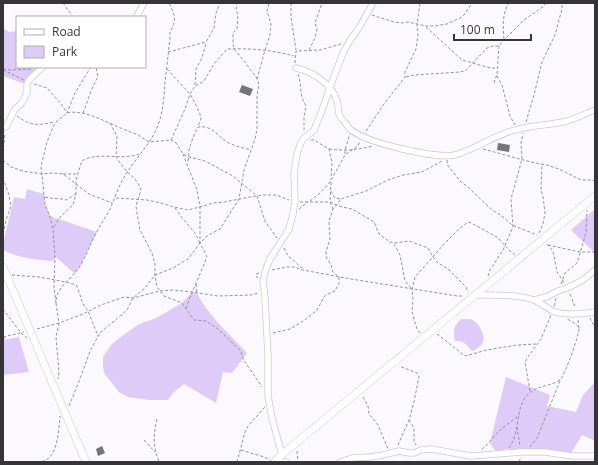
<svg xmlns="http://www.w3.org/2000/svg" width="598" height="465" viewBox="0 0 598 465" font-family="'Open Sans',sans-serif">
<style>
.green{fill:#dfcbf7}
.building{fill:#77757a}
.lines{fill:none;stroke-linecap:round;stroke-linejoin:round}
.minor-casing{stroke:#cccacf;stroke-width:7}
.tertiary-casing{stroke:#cccacf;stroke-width:8}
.path{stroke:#959498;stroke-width:1;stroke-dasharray:3 2;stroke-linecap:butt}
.minor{stroke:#fff;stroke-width:5.5}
.tertiary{stroke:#fff;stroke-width:7}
</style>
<rect width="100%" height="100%" fill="#fbf9fe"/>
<g class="green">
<path d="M 3,28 L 9,32 L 17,31 L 17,67 L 43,67 L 25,84 L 3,76 Z"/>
<path d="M 27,189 L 44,194 L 45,204 L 50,216 L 97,232 L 80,266 L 75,274 L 56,257 L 53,261 C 36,260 19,258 3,250 L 3,244 L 14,197 L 25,199 Z"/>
<path d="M 595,209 L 595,253 L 571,230 Z"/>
<path d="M 192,292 L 197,293 C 207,314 231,336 247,353 L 232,373 L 223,372 L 216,403 L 184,384 L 173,393 L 168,400 L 150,400 L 128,397 L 119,392 L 112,383 L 104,373 L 103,366 L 103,357 L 111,345 L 122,336 L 139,324 L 156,318 L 182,303 Z"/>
<path d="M 461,319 C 464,319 467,319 470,319 C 478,321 486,335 483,342 C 481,346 477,349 473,351 C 468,348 468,345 464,343 C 461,341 458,341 455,341 C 453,330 453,327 461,319 Z"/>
<path d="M 19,337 L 29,372 L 3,375 L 3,340 Z"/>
<path d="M 506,377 L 550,395 L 547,406 L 576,412 L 583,395 L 595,382 L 595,441 L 582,435 L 570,455 L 506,449 L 497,453 L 490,443 Z"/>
</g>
<g class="building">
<path d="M 242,85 L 253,89 L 250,96 L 239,92 Z"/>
<path d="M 498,143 L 510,145 L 509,152 L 497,150 Z"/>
<path d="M 102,446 L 105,453 L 98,456 L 96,449 Z"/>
</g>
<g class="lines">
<g class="minor-casing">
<g id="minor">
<path d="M 136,17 L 144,3"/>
<path d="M 296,68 C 313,72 332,84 337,101 C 339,106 337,112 340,116 C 341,118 348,126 349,128 C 362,142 435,159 454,155 C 460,154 465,151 471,149 C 486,142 503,132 519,129 C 534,125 551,125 567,121 C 576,119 586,113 595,110"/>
<path d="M 3,127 L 6,127 L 15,109 L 21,104 L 24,99 L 27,93 L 27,84 L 30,79 L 43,67"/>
<path d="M 476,295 C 495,295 515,294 534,300 C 541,303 548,309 555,312 C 564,315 586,314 595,312"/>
<path d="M 534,300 L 546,297 L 558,291 L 567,288 L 583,280 L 595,270"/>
<path d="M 282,455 L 272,418 L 268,396 L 268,356 L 265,297 L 263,281 L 265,272 L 270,259 L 289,229 L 293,214 L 295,201 L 294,173 L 297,154 L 300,145 L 303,139 L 314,130 L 321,113 L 333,79 L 343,53 L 349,42 L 360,26 L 373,3"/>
<path d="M 279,462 L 286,462"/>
<path d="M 340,462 L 352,458 L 370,457 L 383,455 L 399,451 L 409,453 L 414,453 L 421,450 L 431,449 L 471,456 L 521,452 L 545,452 L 572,456 L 595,456"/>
</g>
</g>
<g class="tertiary-casing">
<g id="tertiary">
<path d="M 3,267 L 86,462"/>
<path d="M 275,462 L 278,458 L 297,442 L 595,196"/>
</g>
</g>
<g class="path">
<path d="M 63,3 L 73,17"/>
<path d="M 291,3 L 291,17 L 296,50"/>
<path d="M 372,15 L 394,22 L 401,23 L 408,22 L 426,26 L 434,26 L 447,24 L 460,18 L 464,15 L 472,3"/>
<path d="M 426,27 L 462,60 L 490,68 L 497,68"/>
<path d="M 504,39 C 503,26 502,14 509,3"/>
<path d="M 499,46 L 497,76 L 502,85 L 510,116 L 515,125"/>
<path d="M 309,50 L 315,38 L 317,29 L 315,23 L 322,3"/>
<path d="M 168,52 L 206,42 L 214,28 L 216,13 L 220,3"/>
<path d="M 295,63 L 296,51 L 320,50 L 341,44"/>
<path d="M 3,69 L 9,70 L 32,69"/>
<path d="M 167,69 L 190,94 L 195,103 L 200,114 L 201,119 L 198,126"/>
<path d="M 3,70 L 24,80"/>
<path d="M 298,74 C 302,84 299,96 306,106 L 304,117 L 304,130"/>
<path d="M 406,77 L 414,75 L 460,72 L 465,71 L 487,48 L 493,46 L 499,46 L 504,40 L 524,20 L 544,6 L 545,3"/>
<path d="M 257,79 L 265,50 L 270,35 L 271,24 L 267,11 L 269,3"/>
<path d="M 494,83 L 497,74"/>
<path d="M 34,84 L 47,88 L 62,105 L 67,113 L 75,93 L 91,67"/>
<path d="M 195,85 L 196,69 L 202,58 L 206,43"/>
<path d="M 83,113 C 88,101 91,88 98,77 L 96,67"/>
<path d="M 17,116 C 32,127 38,125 55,122"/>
<path d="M 526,122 L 534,95 L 542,62 L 555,35 L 562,9 L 562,3"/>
<path d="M 110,123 L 117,136 L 116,157 L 127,172 L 135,179 L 139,185 L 141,190 L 136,206 L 137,213 L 140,230 L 152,253 L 155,264 L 155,275 L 157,287 L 164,296 L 182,303 L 194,320 L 206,321 L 218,329 L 241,351 L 243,359 L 262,387"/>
<path d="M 366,131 L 384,104 L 405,77 L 405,72 L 416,49 L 418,35 L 417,25 L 420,3"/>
<path d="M 171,140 L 185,109 L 190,94 L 195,86 L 204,81 L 214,64 L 227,49 C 249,48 272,50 294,56"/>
<path d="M 311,140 L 314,140 L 329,149 L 332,163 L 331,179"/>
<path d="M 329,149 C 346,151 356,150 373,146"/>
<path d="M 483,149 L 531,162 L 547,165 L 559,169 L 581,180 L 591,180 L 595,181"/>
<path d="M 3,153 L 5,133"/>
<path d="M 183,154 L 197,190 L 200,207 L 200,243 L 207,257 L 189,300 L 186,309"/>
<path d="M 345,154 L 345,150 L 350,134"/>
<path d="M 3,160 L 11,167 L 23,171 L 42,174 L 53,173 L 63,174 L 89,194 L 112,203"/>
<path d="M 447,160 L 448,166 L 461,182 L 468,187 L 492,210 L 502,216 L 512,225 L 537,235"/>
<path d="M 188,161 C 189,157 189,154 189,150 C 191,143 194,134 198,127 C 214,125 217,137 229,143 C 235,146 243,148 251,150"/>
<path d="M 63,174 L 78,174"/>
<path d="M 3,178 L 9,195 L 11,206 L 6,220 L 3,235"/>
<path d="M 331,182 L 330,202 L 333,209"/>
<path d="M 331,191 L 335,198 L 340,199"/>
<path d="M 45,197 C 52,199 59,198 66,200 L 76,194"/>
<path d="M 116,198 L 147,200 L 161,203 L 174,207 L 188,210 L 200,207 L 213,203 L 224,202 L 250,197 L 263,195 L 276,195 L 289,200"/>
<path d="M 310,201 L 319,194 L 330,182 L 345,155 L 358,146 L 360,141"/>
<path d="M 300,202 L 330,202 L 342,207 L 352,209 L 374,222 L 379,234 L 390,242 L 395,243 L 409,241 L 428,248 L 433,257 L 438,263 L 448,269 L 466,287 L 468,292"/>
<path d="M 175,208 L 183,219 L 195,233 L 200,243"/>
<path d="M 299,209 L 308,202"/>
<path d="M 54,227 L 61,216 L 73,205 L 76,194 L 76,181 L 78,173 L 82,161 C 97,151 122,161 139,154"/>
<path d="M 539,233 L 543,224 L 545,213 L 543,196 L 541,190 L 542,164"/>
<path d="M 394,244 L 400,255 L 405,281 L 411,288"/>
<path d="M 547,244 L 553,251 L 557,272 L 565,284"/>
<path d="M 548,245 L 580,252 L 595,252"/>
<path d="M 284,248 L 288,256 L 302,268"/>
<path d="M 272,270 L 287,267 L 294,267 L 303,270 L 351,279 L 457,296 L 464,296"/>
<path d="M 12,275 L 39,277 L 66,282 L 76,285 L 78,289 L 83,304 L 88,311 L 98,336"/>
<path d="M 488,276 L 490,270 L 503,250 L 513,227 L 511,199 L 522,159 L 521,143 L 523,133"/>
<path d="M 258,278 L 256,276 L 256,274 L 259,273"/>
<path d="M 196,284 L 197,293"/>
<path d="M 561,284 L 565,273 L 577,263 L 586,233 L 587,210"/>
<path d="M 570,294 L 575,307"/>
<path d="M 56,300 C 58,285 73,278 80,266 C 86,256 90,245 95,235 C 100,226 105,218 110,209 C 114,200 117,191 121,183 C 130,164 147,149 156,130 C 163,115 164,98 165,82 C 167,68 168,54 170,39 C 169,30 172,30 174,23 C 176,16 172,9 169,3"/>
<path d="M 56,303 L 54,287 L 55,257 L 53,229 L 50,217 L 45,204 L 41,166 L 47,142 L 53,127 L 56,122 L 67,113 L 71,112 L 83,113 L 98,118 L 123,129 L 138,135 L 149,142 L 171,140 L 176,143 L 183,154 L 189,157 L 205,161 L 233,176 L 257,196 L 265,221 L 277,238"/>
<path d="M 56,303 L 59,323 L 56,337 L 59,373 L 58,379"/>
<path d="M 554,306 L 556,298"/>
<path d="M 3,309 L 21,333 L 27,338"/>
<path d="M 590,318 L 593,324 L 595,325"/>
<path d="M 578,320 L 579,328"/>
<path d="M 37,329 L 59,323 L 83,314 L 101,305 L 124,297 L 133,298 L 160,291 L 173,290 L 192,292 L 218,296 L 251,295 L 258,293"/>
<path d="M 273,333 L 290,329 L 305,320 L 317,310 L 324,297 L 326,295 L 335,291 L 339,283 L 339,277 L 333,272 L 331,265 L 326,257 L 326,252 L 330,239 L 329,221 L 333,209 L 341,199 L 366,191 L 388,180 L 403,175 L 422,172 L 442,161"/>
<path d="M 420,333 L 417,329 L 412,312 L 413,299 L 412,289 L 415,277 L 445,243 L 460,228 L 468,222 L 471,223 L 497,237 L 510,251 L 515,255"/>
<path d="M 437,334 L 465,356 L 487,350 L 517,345 L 537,344"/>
<path d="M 3,337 L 24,332"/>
<path d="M 3,339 L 6,337"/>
<path d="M 530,391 L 525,362 L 528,357 L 541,339 L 551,315"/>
<path d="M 363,397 L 368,406 L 369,414 L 378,425 L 388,449"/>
<path d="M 69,406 L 78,384 L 91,349 L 100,333 L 127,310 L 133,298 L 145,288 L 155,275 L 173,268 L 188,259 L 200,243 L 207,236 L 220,229 L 239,199 L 244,170 L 255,139 L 257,129 L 257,95 L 259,84 L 256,77 L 244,61 L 234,49 L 233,43 L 233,33 L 237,29 L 238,14 L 236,11 L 237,3"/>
<path d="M 157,419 C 153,437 153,445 159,462"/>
<path d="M 409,420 L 414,428 L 414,441 L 416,445"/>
<path d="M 517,427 L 520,446"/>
<path d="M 144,440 L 155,452"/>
<path d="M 398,445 L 409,420 L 414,402 L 419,376 L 417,373 L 399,366"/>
<path d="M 530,447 L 537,438 L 560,381"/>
<path d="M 509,448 C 519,434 516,416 523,401 C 531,387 541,388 554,383 C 556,382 558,381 560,380 C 564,377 580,333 579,328 C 577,324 571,321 567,319"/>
<path d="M 482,449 C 488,445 491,439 496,434 C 503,427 511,422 519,415"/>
<path d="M 241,450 L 264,457 L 270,460"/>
<path d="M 297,451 L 298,462"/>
<path d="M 42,462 C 45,460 48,459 50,457 C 58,448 59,428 60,416"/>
<path d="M 190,462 L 196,462"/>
<path d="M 237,462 L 245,432 L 248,426 L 265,407"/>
<path d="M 519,462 L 521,457"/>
</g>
<use href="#minor" class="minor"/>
<use href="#tertiary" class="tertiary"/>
</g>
<rect width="598" height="465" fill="none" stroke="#353537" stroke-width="8"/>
<rect x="16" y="16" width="130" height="52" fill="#ffffff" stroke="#aeaeaf"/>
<rect x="24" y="29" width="20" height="6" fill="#ffffff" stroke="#aeaeaf"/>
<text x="52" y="36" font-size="12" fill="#353537">Road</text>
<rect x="24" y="46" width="20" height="12" fill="#dfcbf7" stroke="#aeaeaf"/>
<text x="52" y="56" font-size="12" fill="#353537">Park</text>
<path d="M454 34v6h77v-6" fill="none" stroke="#353537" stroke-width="2"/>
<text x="460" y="34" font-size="12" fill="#353537" stroke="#ffffff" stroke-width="3" paint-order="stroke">100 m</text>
</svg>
